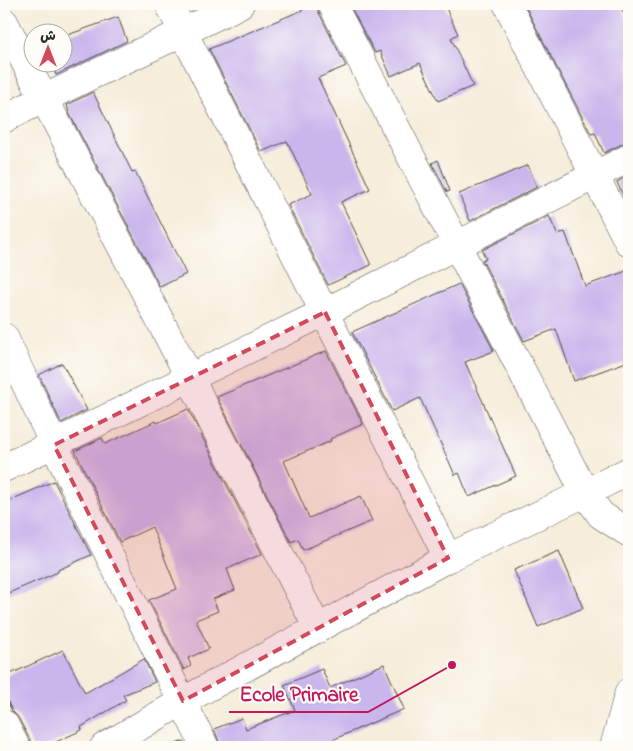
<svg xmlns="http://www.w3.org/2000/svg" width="633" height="751" viewBox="0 0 633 751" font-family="'Indie Flower','Playpen Sans Arabic',sans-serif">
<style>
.building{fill:#c9b6ec}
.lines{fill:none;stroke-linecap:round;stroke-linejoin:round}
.street-casing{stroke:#494845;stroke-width:29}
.street{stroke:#fff;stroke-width:28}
.marked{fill:#d1495b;fill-opacity:0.2;stroke:#d1495b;stroke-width:4;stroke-dasharray:10 6;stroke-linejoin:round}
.leader{fill:none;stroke:#c2185b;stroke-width:2}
.callout-dot{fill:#c2185b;stroke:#fdfcf7;stroke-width:2}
.callout-label{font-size:21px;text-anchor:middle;font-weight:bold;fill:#c2185b;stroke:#fdfcf7;stroke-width:4.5;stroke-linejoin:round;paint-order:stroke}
</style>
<rect width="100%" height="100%" fill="#fdfcf7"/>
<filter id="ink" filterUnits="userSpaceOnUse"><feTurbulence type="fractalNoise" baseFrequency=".02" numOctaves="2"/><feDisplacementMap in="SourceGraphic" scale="10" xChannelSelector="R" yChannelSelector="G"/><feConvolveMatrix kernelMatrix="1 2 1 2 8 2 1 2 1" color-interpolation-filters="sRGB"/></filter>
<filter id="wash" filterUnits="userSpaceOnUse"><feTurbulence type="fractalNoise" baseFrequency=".0096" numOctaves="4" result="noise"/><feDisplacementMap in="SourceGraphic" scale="20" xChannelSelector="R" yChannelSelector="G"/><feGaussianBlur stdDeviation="1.12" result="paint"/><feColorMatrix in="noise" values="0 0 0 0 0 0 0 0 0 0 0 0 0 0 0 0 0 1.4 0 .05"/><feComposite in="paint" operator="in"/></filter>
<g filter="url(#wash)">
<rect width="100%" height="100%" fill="#f6edda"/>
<g id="blocks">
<g class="building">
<path d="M 317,4 L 318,11 L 346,66 L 318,78 L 370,189 L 341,202 L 371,265 L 328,285 L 288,205 L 312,194 L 287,141 L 261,152 L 209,49 Z"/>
<path d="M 349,4 L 444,4 L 458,34 L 451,38 L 473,86 L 438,101 L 420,63 L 391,76 L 380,51 L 375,53 Z"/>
<path d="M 524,4 L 620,4 L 629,26 L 629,142 L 622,144 L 604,153 L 595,133 L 591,134 Z"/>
<path d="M 118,17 L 127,41 L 56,75 L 52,64 L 62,62 L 62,37 Z"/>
<path d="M 93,92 L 132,172 L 135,171 L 186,274 L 160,287 L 69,113 L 67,105 Z"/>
<path d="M 438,160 L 450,191 L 447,192 L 432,163 Z"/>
<path d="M 528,165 L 537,187 L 470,221 L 459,194 Z"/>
<path d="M 629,175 L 629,209 L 617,182 Z"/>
<path d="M 549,216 L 557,234 L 565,232 L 585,286 L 629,270 L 629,361 L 574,381 L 556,329 L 524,341 L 482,260 L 486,259 L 482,250 Z"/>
<path d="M 459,284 L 494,351 L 465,362 L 516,476 L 469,497 L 459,473 L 455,475 L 420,398 L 392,411 L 352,332 Z"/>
<path d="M 326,351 L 363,424 L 330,439 L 331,441 L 284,461 L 309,518 L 361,496 L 372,521 L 303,550 L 298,539 L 291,542 L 217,397 Z"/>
<path d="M 62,363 L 87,410 L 61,423 L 39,375 Z"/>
<path d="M 188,409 L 262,554 L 227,569 L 235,590 L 213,599 L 218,611 L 196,620 L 209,649 L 188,658 L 191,666 L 184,670 L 149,600 L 177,589 L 152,527 L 120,542 L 75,451 L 102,438 L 105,444 L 156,421 L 157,423 Z"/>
<path d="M 54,481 L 91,555 L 58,570 L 58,572 L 4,595 L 4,503 Z"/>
<path d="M 559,551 L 583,608 L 538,627 L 514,570 Z"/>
<path d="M 63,650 L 85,693 L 144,659 L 155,682 L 123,695 L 126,700 L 81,727 L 82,730 L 45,747 L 32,747 L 30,740 L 18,717 L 12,711 L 4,694 L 4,677 Z"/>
<path d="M 384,664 L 404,709 L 316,747 L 221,747 L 214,729 L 242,718 L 246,729 L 295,710 L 284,685 L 322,669 L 330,688 Z"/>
<path d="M 184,741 L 188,747 L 173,747 L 173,745 Z"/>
</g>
</g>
</g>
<g filter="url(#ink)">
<use href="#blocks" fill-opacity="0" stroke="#494845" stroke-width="1"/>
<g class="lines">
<g class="street-casing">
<g id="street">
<path d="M 169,4 L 448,558"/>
<path d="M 332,4 L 585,493 L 601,515 L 629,533"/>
<path d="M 507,4 L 629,243"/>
<path d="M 4,22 L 190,378 L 318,629"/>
<path d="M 4,119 C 81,78 162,44 240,4"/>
<path d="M 4,337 L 54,445 L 205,747"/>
<path d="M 4,468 L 325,312 L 629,158"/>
<path d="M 4,724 L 16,747"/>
<path d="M 104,747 L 183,701 L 448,558 L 585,493 L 629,471"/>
<path d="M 614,747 L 629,692"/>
</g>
</g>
<use href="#street" class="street"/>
</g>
</g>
<path class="marked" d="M 325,312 L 448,558 L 183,701 L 54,445 Z"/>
<path class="leader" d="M452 665L368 712H229"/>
<circle class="callout-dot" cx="452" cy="665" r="5"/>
<g class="callout-label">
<text x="299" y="701">Ecole Primaire</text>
</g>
<rect width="633" height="751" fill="none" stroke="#fdfcf7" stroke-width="20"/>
<g transform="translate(48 48)"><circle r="24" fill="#fdfcf7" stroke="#a9a8a5"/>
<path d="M0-4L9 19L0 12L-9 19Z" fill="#d1495b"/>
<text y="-8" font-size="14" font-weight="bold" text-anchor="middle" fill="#2b2b2b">ش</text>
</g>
</svg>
